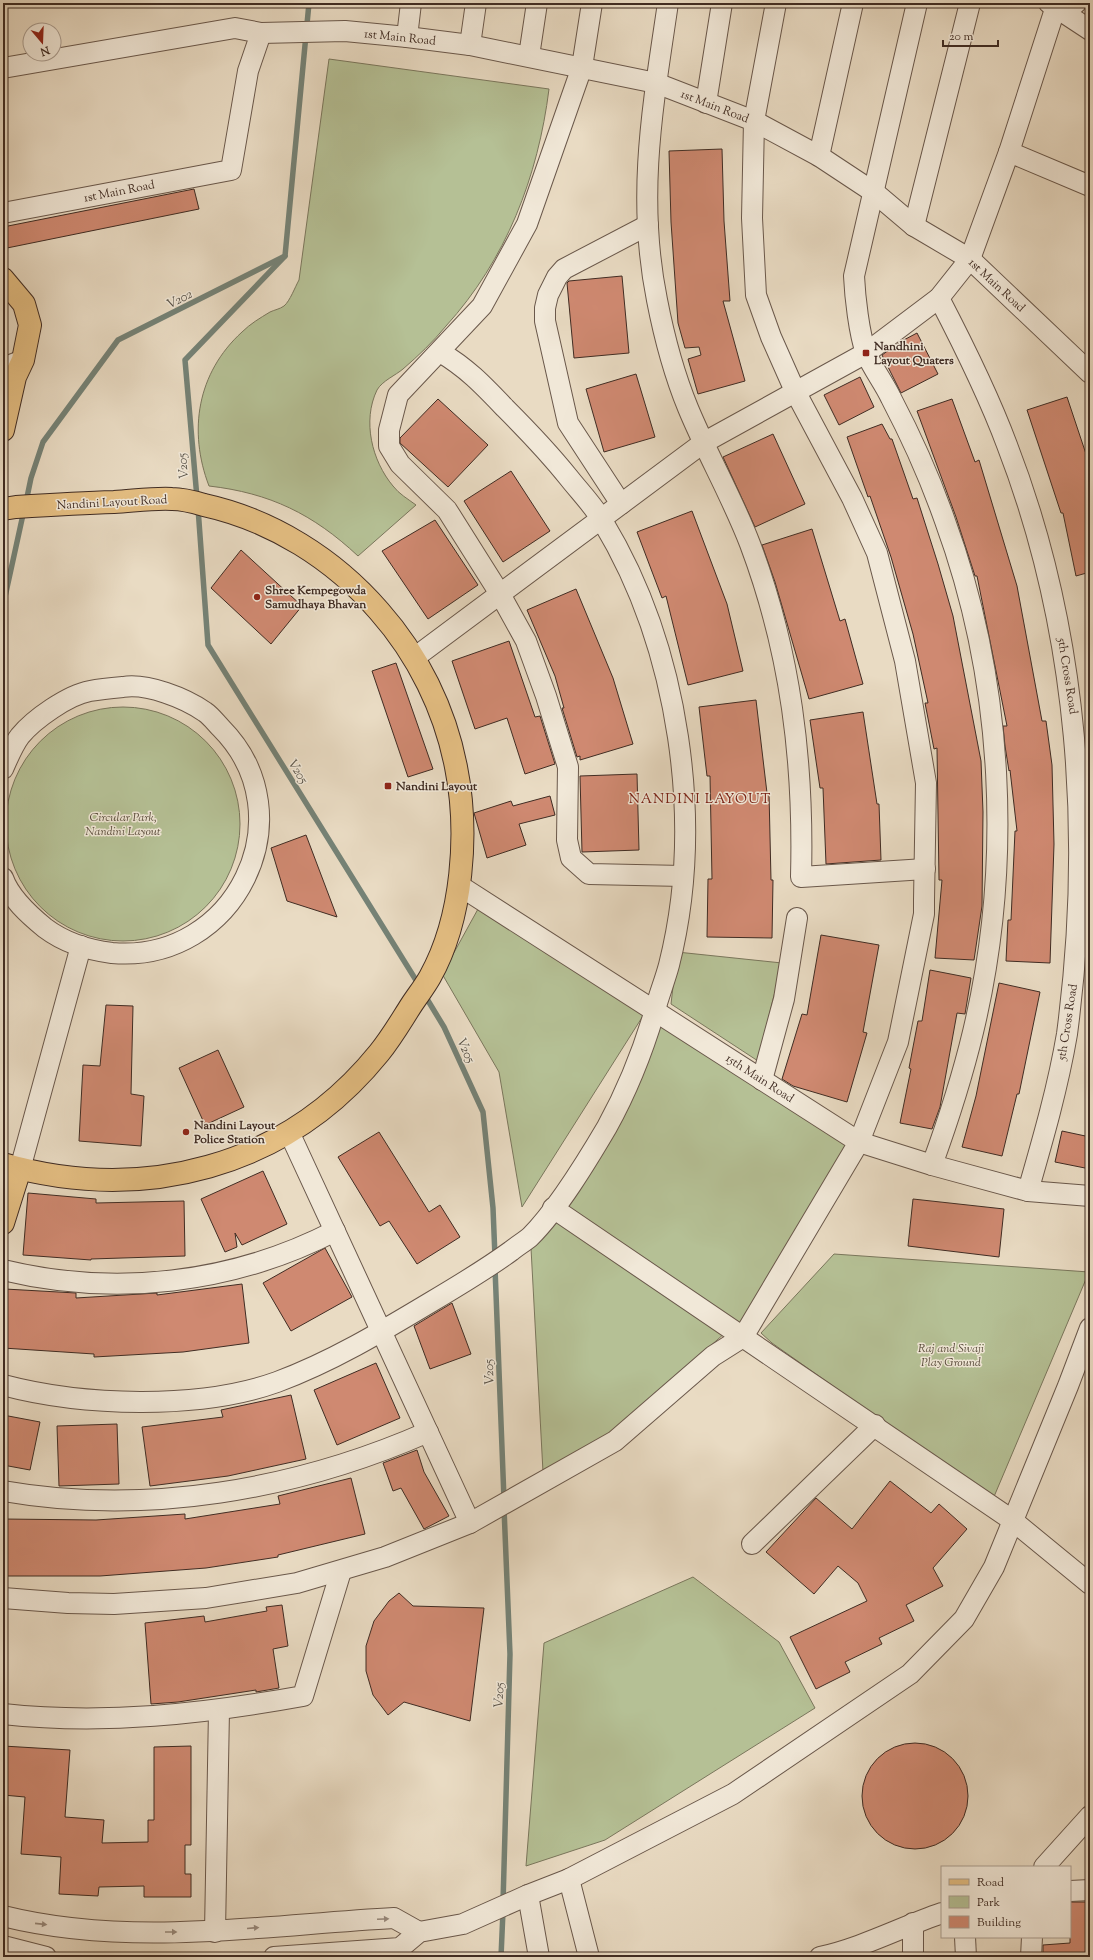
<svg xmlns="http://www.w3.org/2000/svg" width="1093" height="1960" viewBox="0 0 1093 1960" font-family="'Sorts Mill Goudy',serif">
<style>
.green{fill:#b5c095;stroke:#7a765c}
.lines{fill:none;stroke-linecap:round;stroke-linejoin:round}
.stream{stroke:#758276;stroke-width:5.5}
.building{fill:#cf8971;stroke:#402c23}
.minor-casing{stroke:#6a584b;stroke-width:22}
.major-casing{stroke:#402c23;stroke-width:24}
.minor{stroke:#f1e8d8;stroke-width:20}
.major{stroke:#e4be82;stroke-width:22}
.oneway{fill:#988a7e}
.poi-dot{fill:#8f2418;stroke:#f1e8d8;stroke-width:1.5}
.labels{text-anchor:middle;stroke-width:3;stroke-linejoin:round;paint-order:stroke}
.street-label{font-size:12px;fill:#402c23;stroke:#f1e8d8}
.poi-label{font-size:12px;font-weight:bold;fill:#402c23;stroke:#f1e8d8;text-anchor:start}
.park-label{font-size:12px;font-style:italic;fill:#574a3a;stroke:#f1e8d8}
.water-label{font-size:13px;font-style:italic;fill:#565046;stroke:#f1e8d8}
.quarter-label{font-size:14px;letter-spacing:1px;fill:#7a1f14;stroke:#f1e8d8}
</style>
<rect width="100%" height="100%" fill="#e9dbc3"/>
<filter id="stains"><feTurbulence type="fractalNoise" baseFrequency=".005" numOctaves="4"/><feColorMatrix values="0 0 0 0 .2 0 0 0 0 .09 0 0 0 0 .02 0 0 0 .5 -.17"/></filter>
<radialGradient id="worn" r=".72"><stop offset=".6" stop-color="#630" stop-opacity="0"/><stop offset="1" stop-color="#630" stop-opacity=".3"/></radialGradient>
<g class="green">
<path d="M 329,59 L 549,89 C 538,177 506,260 446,326 C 433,342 418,356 403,369 C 396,375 382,381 377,390 C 362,421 372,461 393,486 C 399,494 408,499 416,505 L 358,556 C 313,514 270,493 209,486 C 188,431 197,373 242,332 C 250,324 260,318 270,312 C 274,310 280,309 284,306 C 290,301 295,287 299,280 Z"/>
<circle cx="123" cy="824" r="117"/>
<path d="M 478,909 L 648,1008 L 522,1207 L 499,1072 L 441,972 L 451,958 Z"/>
<path d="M 677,952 L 782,963 L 758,1061 L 671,1004 Z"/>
<path d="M 659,1010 L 854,1146 L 740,1327 L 560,1203 C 576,1183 596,1163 610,1141 C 637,1098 647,1059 659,1010 Z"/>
<path d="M 554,1218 L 726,1332 L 614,1432 L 543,1472 L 531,1248 Z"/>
<path d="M 834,1254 L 1089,1272 L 993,1499 L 772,1343 L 761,1333 Z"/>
<path d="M 693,1577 L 779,1642 L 815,1708 L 605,1840 L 526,1866 L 544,1643 Z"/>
</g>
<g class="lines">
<g class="stream">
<path d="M 197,498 L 185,360 L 285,256"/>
<path d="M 26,502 L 31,478 L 43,442 L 118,340 L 285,256 L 309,3"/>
<path d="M 198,508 L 208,645 L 419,985"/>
<path d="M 3,606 L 24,510"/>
<path d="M 424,994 L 444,1027 L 483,1112 L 493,1208 L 495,1257"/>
<path d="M 495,1268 L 504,1499"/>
<path d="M 503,1903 L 510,1654 L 504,1508"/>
<path d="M 501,1957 L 503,1911"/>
</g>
</g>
<g class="building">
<path d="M 722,149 L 724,221 L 730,301 L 723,301 L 745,381 L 698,394 L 688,359 L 701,355 L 699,347 L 685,348 L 678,323 L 671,222 L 669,151 Z"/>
<path d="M 194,189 L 199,209 L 7,248 L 3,227 Z"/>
<path d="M 622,276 L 629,353 L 574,358 L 567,283 L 569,281 Z"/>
<path d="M 917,333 L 938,374 L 901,393 L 882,355 L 900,342 Z"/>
<path d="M 636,374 L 655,437 L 604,452 L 586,389 Z"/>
<path d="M 860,377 L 874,407 L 839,425 L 824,395 Z"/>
<path d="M 1067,397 L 1090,466 L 1090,572 L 1076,576 L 1063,513 L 1061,513 L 1027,410 Z"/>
<path d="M 438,399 L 488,445 L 448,487 L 400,443 L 400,438 Z"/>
<path d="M 952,399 L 975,462 L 979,460 L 1017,586 L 1042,721 L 1046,721 L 1052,765 L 1054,844 L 1050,963 L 1006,961 L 1008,920 L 1011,920 L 1015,831 L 1017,831 L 1010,770 L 1009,771 L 1005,746 L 1003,726 L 1007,726 L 977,576 L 975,576 L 956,517 L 917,411 Z"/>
<path d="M 882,424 L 890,439 L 892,439 L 913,499 L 917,498 L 938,564 L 953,616 L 981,761 L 983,812 L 982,906 L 974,960 L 935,958 L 942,880 L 939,880 L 937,748 L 934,749 L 925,703 L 928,703 L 913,634 L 891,557 L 870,496 L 868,497 L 847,437 Z"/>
<path d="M 773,434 L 805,504 L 755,527 L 723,457 Z"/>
<path d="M 511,471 L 550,531 L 503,562 L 464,501 Z"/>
<path d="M 692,511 L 727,604 L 743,671 L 688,685 L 666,596 L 662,598 L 637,532 Z"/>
<path d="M 435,520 L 478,585 L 428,619 L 382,551 Z"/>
<path d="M 812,529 L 840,621 L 845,619 L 863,684 L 809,699 L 775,582 L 762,545 Z"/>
<path d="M 241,550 L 302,606 L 271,644 L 211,588 Z"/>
<path d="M 576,589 L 613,678 L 633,744 L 580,760 L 580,756 L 577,757 L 562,708 L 564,708 L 555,676 L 527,610 Z"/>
<path d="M 509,641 L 535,717 L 540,716 L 555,764 L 525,774 L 507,718 L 475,729 L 452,661 Z"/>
<path d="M 396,663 L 433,769 L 408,777 L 372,671 Z"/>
<path d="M 756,700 L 767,793 L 769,793 L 771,880 L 773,880 L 772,938 L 707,937 L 708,879 L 712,879 L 710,776 L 707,776 L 699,707 Z"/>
<path d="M 863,712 L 877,804 L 879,804 L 881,860 L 826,864 L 823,788 L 820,788 L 810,720 Z"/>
<path d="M 637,774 L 639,850 L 582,852 L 580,776 Z"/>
<path d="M 550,796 L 555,815 L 519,824 L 526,845 L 487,858 L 474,813 L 511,801 L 513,806 Z"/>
<path d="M 306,835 L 337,917 L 287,901 L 271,848 Z"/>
<path d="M 821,935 L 879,945 L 863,1032 L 867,1033 L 847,1102 L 793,1086 L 782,1079 L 802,1014 L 807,1015 Z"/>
<path d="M 930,970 L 971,978 L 965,1014 L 957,1013 L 940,1107 L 932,1129 L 900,1123 L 911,1069 L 909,1068 L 918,1021 L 922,1021 Z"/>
<path d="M 999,983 L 1040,992 L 1019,1094 L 1017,1094 L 1002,1156 L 962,1147 L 976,1096 Z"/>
<path d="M 106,1005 L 133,1006 L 131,1094 L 144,1096 L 141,1146 L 79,1141 L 83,1065 L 100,1066 Z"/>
<path d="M 218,1050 L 244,1107 L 205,1125 L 179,1068 Z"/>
<path d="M 1062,1131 L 1090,1137 L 1090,1169 L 1055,1162 Z"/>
<path d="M 379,1132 L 429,1212 L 440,1205 L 460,1237 L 417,1264 L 389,1221 L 380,1226 L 338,1157 Z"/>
<path d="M 263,1171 L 287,1224 L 242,1245 L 235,1233 L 237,1247 L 225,1252 L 201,1199 Z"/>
<path d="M 28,1193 L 96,1199 L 96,1203 L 184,1201 L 185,1256 L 91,1259 L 91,1260 L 23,1255 Z"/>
<path d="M 913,1199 L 1004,1209 L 999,1257 L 908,1246 Z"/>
<path d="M 325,1248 L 352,1297 L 291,1331 L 263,1283 Z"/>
<path d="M 242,1284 L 249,1343 L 183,1352 L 94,1357 L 94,1354 L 3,1348 L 5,1289 L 76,1293 L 76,1298 L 157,1293 L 157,1295 Z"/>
<path d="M 452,1303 L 471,1354 L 430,1369 L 414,1326 Z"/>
<path d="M 376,1363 L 400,1418 L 337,1445 L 314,1390 Z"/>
<path d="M 291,1395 L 306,1459 L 228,1476 L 150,1486 L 142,1427 L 223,1417 L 221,1410 Z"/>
<path d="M 3,1415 L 40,1422 L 30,1470 L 3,1465 Z"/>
<path d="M 117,1424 L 119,1484 L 59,1486 L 57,1426 Z"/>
<path d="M 417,1450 L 424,1472 L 449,1516 L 424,1529 L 401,1488 L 393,1491 L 383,1463 Z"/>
<path d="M 351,1478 L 365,1534 L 278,1555 L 278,1557 L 206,1568 L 100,1576 L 3,1576 L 3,1519 L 96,1520 L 185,1514 L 185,1519 L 280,1504 L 278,1496 Z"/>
<path d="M 890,1481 L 931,1513 L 939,1504 L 967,1529 L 933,1568 L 943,1586 L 906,1605 L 914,1621 L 879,1638 L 882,1644 L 845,1662 L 850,1672 L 816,1689 L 790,1637 L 867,1601 L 858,1583 L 838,1566 L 814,1594 L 766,1552 L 816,1498 L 852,1529 Z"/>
<path d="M 399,1593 L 413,1606 L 484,1608 L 470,1721 L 404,1702 L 388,1715 L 373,1695 L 366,1671 L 366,1646 L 374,1621 L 389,1601 Z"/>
<path d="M 282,1605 L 288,1646 L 273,1649 L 279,1688 L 256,1692 L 256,1690 L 178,1702 L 151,1704 L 145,1623 L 204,1616 L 205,1622 L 267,1611 L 266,1607 Z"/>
<circle cx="915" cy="1796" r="53"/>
<path d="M 3,1746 L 70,1750 L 65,1817 L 104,1820 L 102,1843 L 148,1842 L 148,1820 L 154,1820 L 154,1747 L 191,1746 L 191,1845 L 185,1845 L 185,1874 L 191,1874 L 191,1897 L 144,1897 L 144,1886 L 99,1887 L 98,1896 L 59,1894 L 61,1857 L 21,1854 L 25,1797 L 3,1795 Z"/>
<path d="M 1070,1902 L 1090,1902 L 1090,1957 L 1043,1957 L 1043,1945 L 1070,1943 Z"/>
</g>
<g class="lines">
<g class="minor-casing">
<g id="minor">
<path d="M 592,3 L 582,67 L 527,224 L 482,306 L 398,395 L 389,430 L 389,446 L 400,464 L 447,510 L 500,594 L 526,641 L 546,696 L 568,767 L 567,840 L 571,858 L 589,874 L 683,876"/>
<path d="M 668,3 C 653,105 636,196 657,300 C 664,336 674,374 688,408 C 707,454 732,497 750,544 C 791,653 804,762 801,877 L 925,869"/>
<path d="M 917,3 L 854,276 C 855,297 859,333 866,353 C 873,369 884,383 891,398 C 912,438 930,478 945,521 C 1004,682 1013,865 973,1032 C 962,1078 948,1121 932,1165"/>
<path d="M 1049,3 L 1090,30"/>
<path d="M 407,37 L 411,3"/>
<path d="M 470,45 L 476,3"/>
<path d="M 529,56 L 537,3"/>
<path d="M 3,68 L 235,28 L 261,33 L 345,31 L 407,37 L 470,45 L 656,83 L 754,121 L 819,156 L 875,193 L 914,226 L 970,259 L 1090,373"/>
<path d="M 706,103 L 722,3"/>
<path d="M 1009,152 L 1090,186"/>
<path d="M 819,156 L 853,3"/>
<path d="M 3,213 L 231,170 L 248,71 L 261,33"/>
<path d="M 914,226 L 970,3"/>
<path d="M 939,298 C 964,346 988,394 1007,445 C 1079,631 1093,837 1067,1034 C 1058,1087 1043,1139 1028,1191"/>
<path d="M 3,368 L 23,360"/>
<path d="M 621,504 L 568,423 L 545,321 L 545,308 L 548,295 L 557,277 L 564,269 L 648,225"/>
<path d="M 414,658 L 703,443 L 866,353 L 939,298 L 970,259 L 1009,152 L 1056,6 L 1076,3"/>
<path d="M 3,769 C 8,758 13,745 20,736 C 34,719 68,695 90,691 C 101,689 112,688 123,687 C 147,683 185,698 205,712 C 211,716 216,723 221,728 C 308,816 235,964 112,953 C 88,950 65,943 45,928 C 29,915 10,898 3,878"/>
<path d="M 460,886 L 859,1142 L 932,1165 L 1028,1191 L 1090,1196"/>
<path d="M 762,1080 L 784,999 L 797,918"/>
<path d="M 289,1132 L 470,1523"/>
<path d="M 20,1169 L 81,946"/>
<path d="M 553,1208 L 1012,1520 L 1090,1584"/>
<path d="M 3,1270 C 115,1297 232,1284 335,1231"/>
<path d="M 3,1385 C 82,1406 199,1410 277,1382 C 331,1362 381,1332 431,1302 C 458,1286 485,1270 511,1251 C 517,1246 524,1242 530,1237 C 558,1209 587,1161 607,1127 C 628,1089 643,1051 655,1010 C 659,995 665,980 669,965 C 705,822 679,648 603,522 C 594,506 580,492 569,478 C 549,453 528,431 505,408 C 483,385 467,368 440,352"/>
<path d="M 3,1491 C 146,1516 296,1490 428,1432"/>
<path d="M 752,1544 L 875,1425"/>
<path d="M 3,1598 L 68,1603 L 114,1604 L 206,1598 L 297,1583 L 385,1557 L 470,1523 L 615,1441 L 713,1356 L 743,1337 L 859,1142 L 898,1042 L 924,914 L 924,900 L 926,783 L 905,661 L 877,553 L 852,498 L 795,391 L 771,337 L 756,295 L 752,218 L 754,121 L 776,3"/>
<path d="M 3,1714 C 104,1725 204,1714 303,1696 L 341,1571"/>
<path d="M 1044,1867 L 1090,1816"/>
<path d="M 569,1879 L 589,1957"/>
<path d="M 1070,1891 L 1090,1890"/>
<path d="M 528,1895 L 539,1957"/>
<path d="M 3,1916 C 131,1948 265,1925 394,1918 L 419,1932"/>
<path d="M 913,1923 L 913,1957"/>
<path d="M 215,1932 L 219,1710"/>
<path d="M 965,1937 L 966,1957"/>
<path d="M 3,1946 L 46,1957"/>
<path d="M 274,1957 L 400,1948 L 419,1932 L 463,1924 L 528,1895 L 569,1879 L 733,1794 L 910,1674 L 964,1619 L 994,1567 L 1068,1386 L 1090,1328"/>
<path d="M 820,1957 C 862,1948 901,1927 942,1913"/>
<path d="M 1031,1957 L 1032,1937"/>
</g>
</g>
<g class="major-casing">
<g id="major">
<path d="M 3,279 L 24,304 L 30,325 L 23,360 L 15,377 L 3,430"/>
<path d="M 3,509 L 16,507 C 48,505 81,503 114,502 C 133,501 153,498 172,499 C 182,499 194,502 204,505 C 272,520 334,559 379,611 C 418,655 445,710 456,767 C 469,832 463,918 430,977 C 425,986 418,995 412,1004 C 401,1021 392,1037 379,1053 C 286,1168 143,1204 3,1164"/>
<path d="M 3,1223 L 20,1169"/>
</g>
</g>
<use href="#minor" class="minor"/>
<use href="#major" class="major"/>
</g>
<defs><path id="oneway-solid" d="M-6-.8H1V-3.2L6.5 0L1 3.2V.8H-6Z"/></defs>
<g class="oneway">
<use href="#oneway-solid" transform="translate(383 1919) rotate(-3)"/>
<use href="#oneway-solid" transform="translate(41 1924) rotate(6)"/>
<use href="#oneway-solid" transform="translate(253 1928) rotate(-5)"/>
<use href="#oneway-solid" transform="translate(171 1932)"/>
</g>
<g class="poi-dot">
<rect x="862" y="349" width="8" height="8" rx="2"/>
<circle cx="257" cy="597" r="4"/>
<rect x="384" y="782" width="8" height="8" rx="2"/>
<circle cx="186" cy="1132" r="4"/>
</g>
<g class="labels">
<g class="street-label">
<text transform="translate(400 37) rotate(6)" y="4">1st Main Road</text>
<text transform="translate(715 106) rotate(21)" y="4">1st Main Road</text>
<text transform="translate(119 191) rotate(-11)" y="4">1st Main Road</text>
<text transform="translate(997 285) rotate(43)" y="4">1st Main Road</text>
<text transform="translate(112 502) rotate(-3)" y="4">Nandini Layout Road</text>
<text transform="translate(1068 676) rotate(81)" y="4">5th Cross Road</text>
<text transform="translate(1067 1022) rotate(-81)" y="4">5th Cross Road</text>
<text transform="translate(760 1078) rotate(33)" y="4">15th Main Road</text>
</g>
<g class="poi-label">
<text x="874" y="350">Nandhini<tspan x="874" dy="14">Layout Quaters</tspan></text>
<text x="265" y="594">Shree Kempegowda<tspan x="265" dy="14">Samudhaya Bhavan</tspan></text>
<text x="396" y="790">Nandini Layout</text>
<text x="194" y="1129">Nandini Layout<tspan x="194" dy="14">Police Station</tspan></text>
</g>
<g class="park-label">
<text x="123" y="821">Circular Park,<tspan x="123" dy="14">Nandini Layout</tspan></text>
<text x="951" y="1352">Raj and Sivaji<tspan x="951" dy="14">Play Ground</tspan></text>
</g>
<g class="water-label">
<text transform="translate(179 298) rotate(-27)" y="5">V202</text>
<text transform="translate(182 466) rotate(-95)" y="5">V205</text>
<text transform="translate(299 771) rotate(58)" y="5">V205</text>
<text transform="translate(467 1050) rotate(65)" y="5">V205</text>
<text transform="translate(488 1372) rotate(-92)" y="5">V205</text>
<text transform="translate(498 1695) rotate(-88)" y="5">V205</text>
</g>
<g class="quarter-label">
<text x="700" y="803">NANDINI LAYOUT</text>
</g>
</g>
<rect width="1093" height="1960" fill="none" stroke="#e9dbc3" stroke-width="16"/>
<rect x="4" y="4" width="1085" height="1952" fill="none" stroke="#402c23" stroke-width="2"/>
<rect x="8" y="8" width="1077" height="1944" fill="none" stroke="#402c23"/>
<rect x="941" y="1866" width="130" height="72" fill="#f1e8d8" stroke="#aa9d90"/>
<rect x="949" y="1879" width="20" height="6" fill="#e4be82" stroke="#aa9d90"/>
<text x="977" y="1886" font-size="12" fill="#402c23">Road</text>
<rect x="949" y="1896" width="20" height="12" fill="#b5c095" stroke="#aa9d90"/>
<text x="977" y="1906" font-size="12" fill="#402c23">Park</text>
<rect x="949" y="1916" width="20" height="12" fill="#cf8971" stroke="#aa9d90"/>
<text x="977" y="1926" font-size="12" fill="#402c23">Building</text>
<g transform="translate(42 42) rotate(161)"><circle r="19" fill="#f1e8d8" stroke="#aa9d90"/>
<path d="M0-3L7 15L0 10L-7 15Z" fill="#8f2418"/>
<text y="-6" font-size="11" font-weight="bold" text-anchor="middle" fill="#402c23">N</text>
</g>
<path d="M943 40v6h55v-6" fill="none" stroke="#402c23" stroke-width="2"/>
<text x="949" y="40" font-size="12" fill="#402c23" stroke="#f1e8d8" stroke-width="3" paint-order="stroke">20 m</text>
<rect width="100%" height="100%" filter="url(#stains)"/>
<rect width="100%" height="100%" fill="url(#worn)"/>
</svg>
